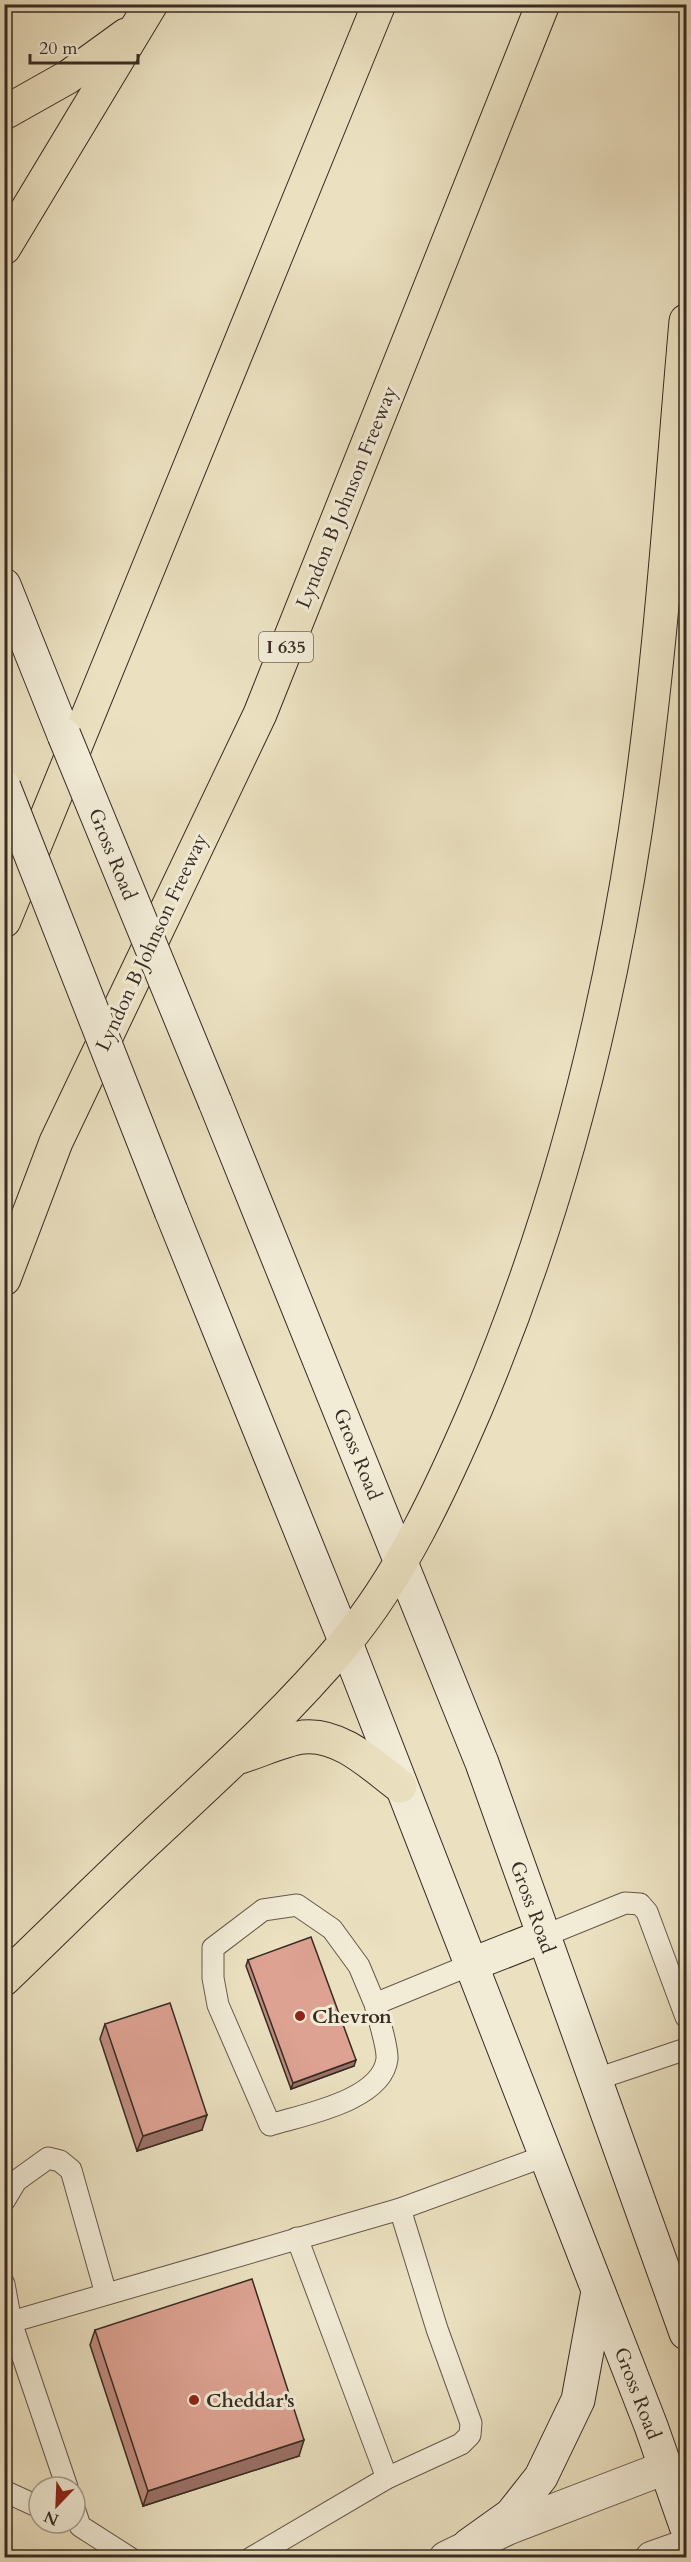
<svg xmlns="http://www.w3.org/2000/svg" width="691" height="2562" viewBox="0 0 691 2562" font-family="Cardo,serif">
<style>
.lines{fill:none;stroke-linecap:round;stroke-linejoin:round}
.service-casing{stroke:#65584b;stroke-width:23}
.tertiary-casing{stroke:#65584b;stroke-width:35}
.secondary-casing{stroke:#382b24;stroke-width:35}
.motorway-casing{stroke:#382b24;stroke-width:35}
.service{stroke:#f2ecd7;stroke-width:21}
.tertiary{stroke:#f2ecd7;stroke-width:33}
.secondary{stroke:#f2ecd7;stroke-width:33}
.motorway{stroke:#ebe1c1;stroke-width:33}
.secondary-bridge-casing{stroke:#382b24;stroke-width:35;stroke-linecap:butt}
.secondary-bridge{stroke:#f2ecd7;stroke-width:33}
.wall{fill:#be8b7e;stroke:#382b24;stroke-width:1.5}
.shaded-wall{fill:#9b7166;stroke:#382b24;stroke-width:1.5}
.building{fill:#dda292;stroke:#382b24;stroke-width:1.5}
.poi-dot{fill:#8f2418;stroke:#f2ecd7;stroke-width:2}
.labels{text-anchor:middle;stroke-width:6;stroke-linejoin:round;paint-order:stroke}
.shield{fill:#f2ecd7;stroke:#70655a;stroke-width:1.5}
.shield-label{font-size:18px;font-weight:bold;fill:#382b24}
.street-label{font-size:20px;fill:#382b24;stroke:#f2ecd7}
.poi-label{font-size:20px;font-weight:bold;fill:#382b24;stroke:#f2ecd7;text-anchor:start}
</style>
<rect width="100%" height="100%" fill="#ebe1c1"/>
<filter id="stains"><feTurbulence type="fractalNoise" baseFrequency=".00333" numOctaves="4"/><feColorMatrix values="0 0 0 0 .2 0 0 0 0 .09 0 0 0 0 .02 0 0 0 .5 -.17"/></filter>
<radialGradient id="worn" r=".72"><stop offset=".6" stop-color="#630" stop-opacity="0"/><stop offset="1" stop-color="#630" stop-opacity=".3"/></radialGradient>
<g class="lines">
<g class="service-casing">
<g id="service">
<path d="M 544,1936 L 625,1903 L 640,1904 L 647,1912 L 686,2017"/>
<path d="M 375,2004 L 359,1966 L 332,1929 L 297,1905 L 263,1910 L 213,1948 L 213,1978 L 218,2005 L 270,2125 C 302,2115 382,2101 387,2059 C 388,2046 378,2018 375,2004 L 470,1965"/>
<path d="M 594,2080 L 686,2049"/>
<path d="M 4,2201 L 16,2181 L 48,2158 L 60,2161 L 71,2170 L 106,2294"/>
<path d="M 297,2238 L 387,2478"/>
<path d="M 4,2284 L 11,2322 L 67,2487"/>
<path d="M 4,2324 L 400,2209"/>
<path d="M 4,2491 L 39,2507"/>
<path d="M 75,2511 L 80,2526 L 130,2558"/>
<path d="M 251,2558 L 387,2478 L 461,2444 L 470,2435 L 471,2423 L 437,2329 L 400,2209 L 545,2156"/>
</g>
</g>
<g class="tertiary-casing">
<g id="tertiary">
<path d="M 446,2558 L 508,2528 L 667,2467"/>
<path d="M 652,2558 L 686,2546"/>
</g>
</g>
<g class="secondary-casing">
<g id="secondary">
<path d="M 4,585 L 64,735"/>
<path d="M 215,1102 L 482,1763 L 686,2333"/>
<path d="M 171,1211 L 346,1643 L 651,2426 L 686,2526"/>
<path d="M 470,1965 L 544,1936"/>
<path d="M 469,2545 L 511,2515 L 541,2477 L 578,2400 L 598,2291"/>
</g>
</g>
<g class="motorway-casing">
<g id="motorway">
<path d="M 4,113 L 68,77 L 126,35"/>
<path d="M 4,248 L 151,4"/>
<path d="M 4,921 L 379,4"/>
<path d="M 4,1279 L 56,1142 L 260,714 L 543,4"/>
<path d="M 240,1757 C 260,1751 282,1740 303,1737 C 340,1733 372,1765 400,1786"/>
<path d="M 4,1979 C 52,1933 98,1887 146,1842 C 214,1778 284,1716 344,1644 C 401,1576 441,1489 476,1408 C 554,1225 605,1029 635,833 C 661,663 671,491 686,321"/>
</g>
</g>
<use href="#service" class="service"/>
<use href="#tertiary" class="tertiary"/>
<use href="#secondary" class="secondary"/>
<use href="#motorway" class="motorway"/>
<g class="secondary-bridge-casing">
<g id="secondary-bridge">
<path d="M 64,735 L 215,1102"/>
<path d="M 4,787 L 171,1211"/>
</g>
</g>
<use href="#secondary-bridge" class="secondary-bridge"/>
</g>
<g class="wall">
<path d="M 248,1960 L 354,2066 L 291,2089 L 246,1966 Z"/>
<path d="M 105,2024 L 202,2130 L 137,2151 L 100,2039 Z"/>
<path d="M 95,2330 L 299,2456 L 143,2506 L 90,2345 Z"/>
</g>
<g class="shaded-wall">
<path d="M 356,2060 L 354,2066 L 291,2089 L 293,2083 Z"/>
<path d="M 207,2115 L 202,2130 L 137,2151 L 143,2136 Z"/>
<path d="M 304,2440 L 299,2456 L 143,2506 L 148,2491 Z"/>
</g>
<g class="building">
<path d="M 311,1937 L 356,2060 L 293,2083 L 248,1960 Z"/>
<path d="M 170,2003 L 207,2115 L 143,2136 L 105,2024 Z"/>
<path d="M 252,2279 L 304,2440 L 148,2491 L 95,2330 Z"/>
</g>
<g class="poi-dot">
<circle cx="300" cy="2016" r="6"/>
<circle cx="194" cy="2400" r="6"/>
</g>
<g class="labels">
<rect class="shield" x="259" y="632" width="54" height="30" rx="4.5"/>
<g class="shield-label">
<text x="286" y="653">I 635</text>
</g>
<g class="street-label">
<text transform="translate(346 497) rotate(-68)" y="7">Lyndon B Johnson Freeway</text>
<text transform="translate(113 854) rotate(68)" y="7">Gross Road</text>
<text transform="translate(151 942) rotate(-65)" y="7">Lyndon B Johnson Freeway</text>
<text transform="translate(358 1454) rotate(68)" y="7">Gross Road</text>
<text transform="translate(533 1907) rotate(70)" y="7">Gross Road</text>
<text transform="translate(638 2393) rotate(69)" y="7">Gross Road</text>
</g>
<g class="poi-label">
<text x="312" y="2023">Chevron</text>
<text x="206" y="2407">Cheddar's</text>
</g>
</g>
<rect width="691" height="2562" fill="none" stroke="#ebe1c1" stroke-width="24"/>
<rect x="6" y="6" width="679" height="2550" fill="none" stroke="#382b24" stroke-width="3"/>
<rect x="12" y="12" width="667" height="2538" fill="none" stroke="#382b24" stroke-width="1.5"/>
<g transform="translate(57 2505) rotate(203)"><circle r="28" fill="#f2ecd7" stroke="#a89f8f" stroke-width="1.5"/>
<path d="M0-4.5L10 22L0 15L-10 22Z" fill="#8f2418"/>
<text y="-9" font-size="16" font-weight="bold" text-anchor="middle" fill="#382b24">N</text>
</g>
<path d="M30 54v9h108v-9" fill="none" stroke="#382b24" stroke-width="3"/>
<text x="39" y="54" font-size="18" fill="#382b24" stroke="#f2ecd7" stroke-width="4.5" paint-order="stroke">20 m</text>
<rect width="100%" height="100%" filter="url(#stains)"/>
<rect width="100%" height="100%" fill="url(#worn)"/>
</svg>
